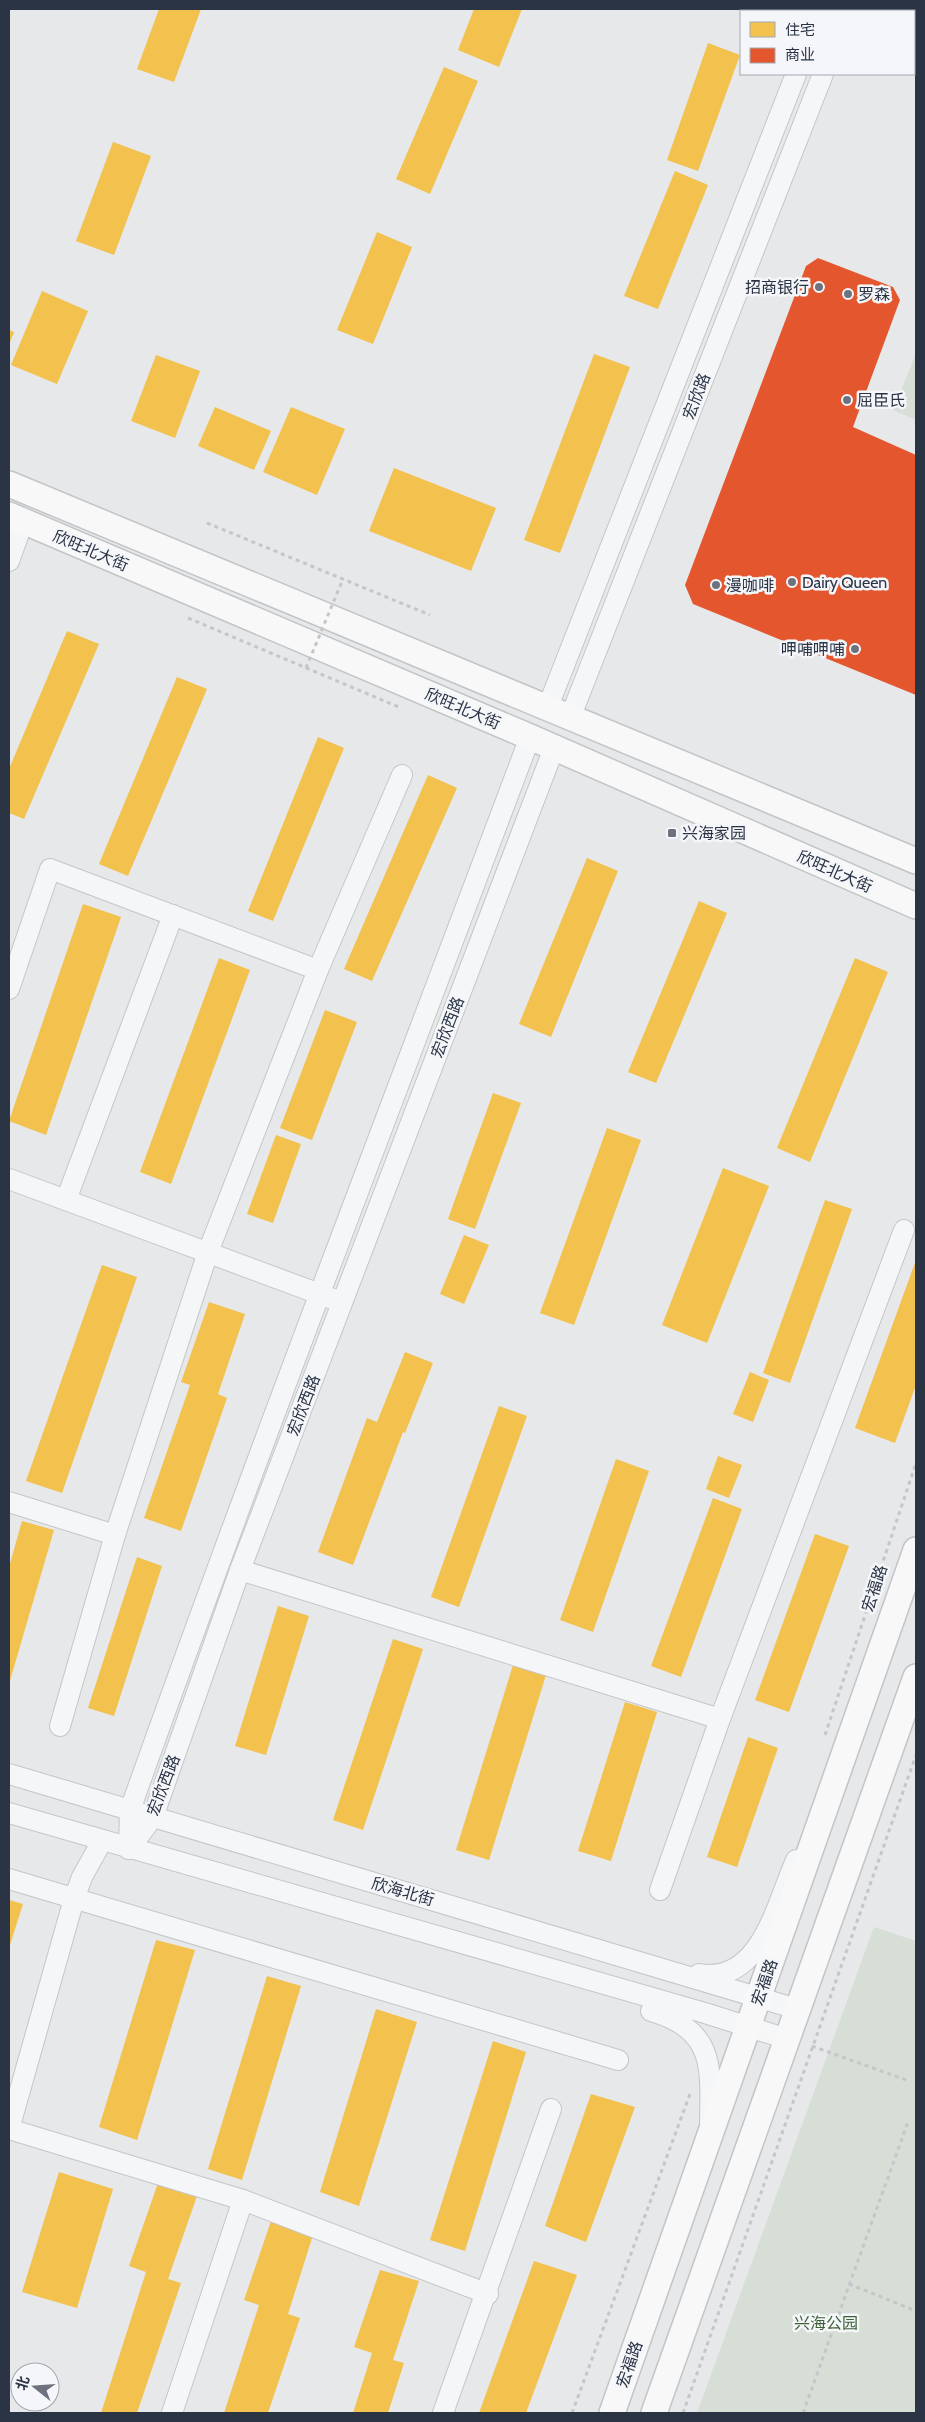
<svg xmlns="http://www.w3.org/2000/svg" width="925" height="2422" viewBox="0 0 925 2422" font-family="Cabin,'Noto Sans SC',sans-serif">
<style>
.green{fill:#d6ded6}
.homes{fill:#f2c14e}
.shops{fill:#e4572e}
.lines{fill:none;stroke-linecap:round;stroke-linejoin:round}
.minor-casing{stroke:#c4c6c8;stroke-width:22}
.major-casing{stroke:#c2c5c8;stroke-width:28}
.path{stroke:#c5c6ca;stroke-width:3;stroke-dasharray:4 4;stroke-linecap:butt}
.minor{stroke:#f5f6f7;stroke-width:20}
.major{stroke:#f8f8f8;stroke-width:25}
.path-bridge{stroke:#c5c6ca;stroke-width:3;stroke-dasharray:4 4;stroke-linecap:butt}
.poi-dot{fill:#6c737f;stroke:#f4f6f9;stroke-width:2}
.labels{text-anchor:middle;stroke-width:5;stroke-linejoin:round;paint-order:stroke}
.poi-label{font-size:16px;fill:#2b3445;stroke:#f4f6f9;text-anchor:start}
.street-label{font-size:16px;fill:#2b3445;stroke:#f4f6f9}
.park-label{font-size:16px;fill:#3f6138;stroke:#f4f6f9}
</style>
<rect width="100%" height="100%" fill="#e6e8ea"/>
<g class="green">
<path d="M 916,354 L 916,420 L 893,410 Z"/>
<path d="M 874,1927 L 916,1941 L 916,2413 L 697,2413 Z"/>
</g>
<g class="homes">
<path d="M 159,9 L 201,9 L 174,82 L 137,69 Z"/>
<path d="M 474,9 L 522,9 L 499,67 L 458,50 Z"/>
<path d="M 708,43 L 740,55 L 698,171 L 667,160 Z"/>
<path d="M 444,67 L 478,81 L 430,194 L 396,179 Z"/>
<path d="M 113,142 L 151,156 L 114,255 L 76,241 Z"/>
<path d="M 675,171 L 708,185 L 658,309 L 624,296 Z"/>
<path d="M 377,232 L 412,247 L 373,344 L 337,330 Z"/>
<path d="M 42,291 L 88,311 L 57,384 L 11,365 Z"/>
<path d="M 9,330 L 14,332 L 9,345 Z"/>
<path d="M 594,354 L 630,367 L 560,553 L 524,540 Z"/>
<path d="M 156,355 L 200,371 L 175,438 L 131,421 Z"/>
<path d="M 215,407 L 271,431 L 254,470 L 198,446 Z"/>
<path d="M 291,407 L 345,429 L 317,495 L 263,472 Z"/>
<path d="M 394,468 L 496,508 L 471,571 L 369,531 Z"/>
<path d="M 67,631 L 99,644 L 24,819 L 9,813 L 9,769 Z"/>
<path d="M 177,677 L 207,689 L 128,876 L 99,864 Z"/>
<path d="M 318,737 L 344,748 L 273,921 L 248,911 Z"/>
<path d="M 428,775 L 457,788 L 372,981 L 344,969 Z"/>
<path d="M 587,858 L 618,871 L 551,1037 L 519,1024 Z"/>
<path d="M 699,901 L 727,913 L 656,1083 L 628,1072 Z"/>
<path d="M 83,904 L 121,917 L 46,1135 L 9,1121 Z"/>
<path d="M 219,958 L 250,970 L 171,1184 L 140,1172 Z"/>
<path d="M 855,958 L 888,972 L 810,1162 L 777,1148 Z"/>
<path d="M 325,1010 L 357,1022 L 312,1140 L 280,1128 Z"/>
<path d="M 493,1093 L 521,1103 L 475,1229 L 448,1219 Z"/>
<path d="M 607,1128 L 641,1140 L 574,1325 L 540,1313 Z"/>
<path d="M 276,1135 L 301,1144 L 273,1223 L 247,1214 Z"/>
<path d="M 723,1168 L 769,1186 L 707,1343 L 662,1325 Z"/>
<path d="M 825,1200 L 852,1209 L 790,1383 L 763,1373 Z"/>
<path d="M 464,1235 L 489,1245 L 464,1304 L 440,1294 Z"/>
<path d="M 916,1260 L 916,1385 L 895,1443 L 855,1428 Z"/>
<path d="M 102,1265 L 137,1277 L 62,1493 L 26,1481 Z"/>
<path d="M 209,1302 L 245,1314 L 218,1394 L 227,1398 L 181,1531 L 144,1518 L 190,1385 L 181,1382 Z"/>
<path d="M 405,1352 L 433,1363 L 405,1433 L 403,1432 L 353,1565 L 318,1552 L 367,1418 L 377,1422 Z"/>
<path d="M 750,1372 L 769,1380 L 753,1422 L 733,1414 Z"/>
<path d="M 499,1406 L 527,1416 L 459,1607 L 431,1597 Z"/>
<path d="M 718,1456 L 742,1465 L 729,1498 L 706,1489 Z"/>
<path d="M 616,1459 L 649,1471 L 593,1632 L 560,1620 Z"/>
<path d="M 713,1498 L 742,1509 L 681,1677 L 651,1666 Z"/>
<path d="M 22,1521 L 54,1530 L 9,1684 L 9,1567 Z"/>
<path d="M 815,1534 L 849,1546 L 789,1712 L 755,1700 Z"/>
<path d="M 137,1557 L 162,1566 L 114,1716 L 88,1708 Z"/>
<path d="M 278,1606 L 309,1616 L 266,1755 L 235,1746 Z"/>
<path d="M 393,1639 L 423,1649 L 363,1830 L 333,1820 Z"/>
<path d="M 513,1665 L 546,1675 L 489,1860 L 456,1850 Z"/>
<path d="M 625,1702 L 657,1712 L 611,1861 L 578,1851 Z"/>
<path d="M 748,1737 L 778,1748 L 737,1867 L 707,1857 Z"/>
<path d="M 9,1900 L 23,1904 L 9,1948 Z"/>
<path d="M 156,1940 L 195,1950 L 137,2140 L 99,2127 Z"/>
<path d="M 267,1976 L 301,1986 L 242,2180 L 208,2169 Z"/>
<path d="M 376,2009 L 417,2022 L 359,2206 L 320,2192 Z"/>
<path d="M 493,2041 L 526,2052 L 465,2251 L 430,2240 Z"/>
<path d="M 591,2094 L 635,2107 L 586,2242 L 545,2226 Z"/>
<path d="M 59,2172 L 113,2189 L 77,2308 L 22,2292 Z"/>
<path d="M 158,2183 L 197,2196 L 168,2279 L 181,2283 L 137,2413 L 101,2413 L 146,2272 L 129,2266 Z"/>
<path d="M 271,2221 L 313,2235 L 288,2314 L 300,2318 L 268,2413 L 224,2413 L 259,2305 L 244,2300 Z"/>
<path d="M 534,2261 L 577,2275 L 526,2413 L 479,2413 Z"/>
<path d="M 380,2270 L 419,2281 L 393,2360 L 404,2363 L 388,2413 L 353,2413 L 372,2353 L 354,2347 Z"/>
</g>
<path class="shops" d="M 818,258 L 893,287 L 900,300 L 853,427 L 916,455 L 916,695 L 693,604 L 685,585 L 806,266 Z"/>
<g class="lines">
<g class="minor-casing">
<g id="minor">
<path d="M 821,11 L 822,9"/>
<path d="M 848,11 L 849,9"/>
<path d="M 9,561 L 23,522"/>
<path d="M 547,709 L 796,74"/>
<path d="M 570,718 L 823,74"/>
<path d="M 9,989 L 50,869 L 318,970"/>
<path d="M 9,1179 L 333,1299"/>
<path d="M 66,1200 L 173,915"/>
<path d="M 9,1502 L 115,1535"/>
<path d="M 240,1570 L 720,1719 L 904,1230"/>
<path d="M 60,1726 L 115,1535 L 208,1252 L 318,970 L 402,775"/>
<path d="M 9,1774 L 797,2009"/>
<path d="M 9,1813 L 705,2013 L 787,2039"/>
<path d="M 102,1841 L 82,1877 L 74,1899 L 9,2129 L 243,2200 L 488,2294"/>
<path d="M 129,1849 L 130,1810 C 258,1450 396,1094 530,737"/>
<path d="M 129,1849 L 153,1817 L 240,1570 L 554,748"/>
<path d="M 9,1879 L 618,2060"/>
<path d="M 660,1890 L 720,1719"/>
<path d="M 699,1974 C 761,1985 777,1902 796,1860"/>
<path d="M 651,2011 C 715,2030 711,2066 710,2123"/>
<path d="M 172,2413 L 243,2200"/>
<path d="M 443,2413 L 551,2109"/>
</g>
</g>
<g class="major-casing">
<g id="major">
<path d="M 9,484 L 916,861"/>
<path d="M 9,515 L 530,737 L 916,906"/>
<path d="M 612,2413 L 916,1550"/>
<path d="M 654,2413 L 916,1677"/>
</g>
</g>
<g class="path">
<path d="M 207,523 L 430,615"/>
<path d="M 188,618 L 401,708"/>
<path d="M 825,1735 L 916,1463"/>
<path d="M 812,2046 L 909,2081"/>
<path d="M 849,2284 L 916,2311"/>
<path d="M 572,2413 L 690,2094"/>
<path d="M 683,2413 L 916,1755"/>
<path d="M 803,2413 L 908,2122"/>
</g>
<use href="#minor" class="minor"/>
<use href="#major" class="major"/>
<path class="path-bridge" d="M 306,668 L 343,579"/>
</g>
<g class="poi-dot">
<circle cx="819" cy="287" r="5"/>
<circle cx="848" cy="294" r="5"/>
<circle cx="847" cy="400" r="5"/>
<circle cx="792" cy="582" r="5"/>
<circle cx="716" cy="585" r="5"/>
<circle cx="855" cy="649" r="5"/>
<rect x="667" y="828" width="10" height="10" rx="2.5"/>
</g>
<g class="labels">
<g class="poi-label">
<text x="809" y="293" text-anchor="end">招商银行</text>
<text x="858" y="300">罗森</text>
<text x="857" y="406">屈臣氏</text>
<text x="802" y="588">Dairy Queen</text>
<text x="726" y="591">漫咖啡</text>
<text x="845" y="655" text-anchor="end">呷哺呷哺</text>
<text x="682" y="839">兴海家园</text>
</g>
<g class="street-label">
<text transform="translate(696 396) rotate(-69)" y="6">宏欣路</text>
<text transform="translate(91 550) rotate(23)" y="6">欣旺北大街</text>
<text transform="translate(463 708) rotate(23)" y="6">欣旺北大街</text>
<text transform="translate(835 871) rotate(24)" y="6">欣旺北大街</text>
<text transform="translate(447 1027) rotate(-69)" y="6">宏欣西路</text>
<text transform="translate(303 1405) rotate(-69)" y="6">宏欣西路</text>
<text transform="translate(874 1588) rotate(-72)" y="6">宏福路</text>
<text transform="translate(163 1785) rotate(-69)" y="6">宏欣西路</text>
<text transform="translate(403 1891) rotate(16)" y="6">欣海北街</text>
<text transform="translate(764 1982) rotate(-71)" y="6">宏福路</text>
<text transform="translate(629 2364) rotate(-71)" y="6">宏福路</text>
</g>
<g class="park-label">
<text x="826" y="2329">兴海公园</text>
</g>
</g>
<rect width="925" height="2422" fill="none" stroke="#2b3445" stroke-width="20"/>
<rect x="740" y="10" width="175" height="65" fill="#f4f6f9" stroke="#a4a8b1"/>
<rect x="750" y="22" width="25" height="15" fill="#f2c14e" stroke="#a4a8b1"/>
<text x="785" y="35" font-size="15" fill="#2b3445">住宅</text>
<rect x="750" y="48" width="25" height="15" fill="#e4572e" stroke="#a4a8b1"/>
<text x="785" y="60" font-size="15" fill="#2b3445">商业</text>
<g transform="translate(35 2387) rotate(287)"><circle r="24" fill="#f4f6f9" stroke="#a4a8b1"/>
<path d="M0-4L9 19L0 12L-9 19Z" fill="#6c737f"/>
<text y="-8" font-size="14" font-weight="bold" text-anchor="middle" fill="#2b3445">北</text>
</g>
</svg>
